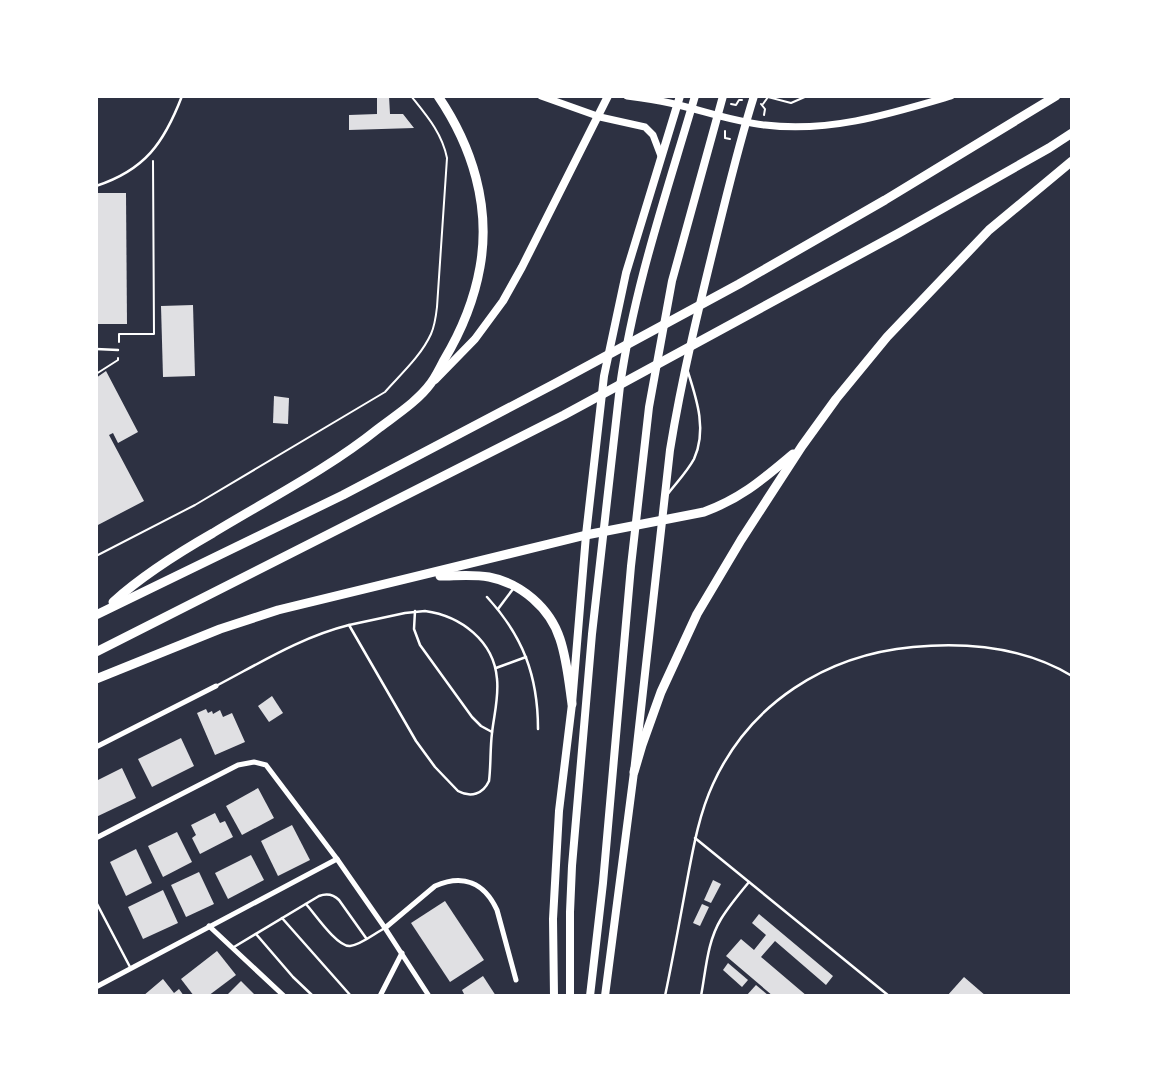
<svg xmlns="http://www.w3.org/2000/svg" width="1168" height="1092" viewBox="0 0 1168 1092" font-family="Raleway,sans-serif">
<style>
.building{fill:#e0e0e3}
.lines{fill:none;stroke-linecap:round;stroke-linejoin:round}
.path{stroke:#fff;stroke-width:2}
.service{stroke:#fff;stroke-width:2.5}
.minor{stroke:#fff;stroke-width:5}
.secondary{stroke:#fff;stroke-width:7}
.primary{stroke:#fff;stroke-width:8}
.motorway{stroke:#fff;stroke-width:9}
</style>
<rect width="100%" height="100%" fill="#2d3142"/>
<g class="building">
<path d="M 377,96 L 389,96 L 390,114 L 403,114 L 414,128 L 349,130 L 349,115 L 377,114 Z"/>
<path d="M 96,193 L 126,193 L 127,324 L 96,324 Z"/>
<path d="M 193,305 L 195,376 L 163,377 L 161,306 Z"/>
<path d="M 106,371 L 138,432 L 118,443 L 113,433 L 109,435 L 144,501 L 96,526 L 96,378 Z"/>
<path d="M 274,396 L 289,398 L 288,424 L 273,423 Z"/>
<path d="M 272,696 L 283,713 L 269,722 L 258,706 Z"/>
<path d="M 206,709 L 208,713 L 212,711 L 213,714 L 220,710 L 223,717 L 232,713 L 245,742 L 215,755 L 197,713 Z"/>
<path d="M 181,738 L 194,766 L 152,787 L 138,759 Z"/>
<path d="M 122,768 L 136,798 L 96,817 L 96,781 Z"/>
<path d="M 258,788 L 274,818 L 242,835 L 226,806 Z"/>
<path d="M 215,813 L 220,823 L 225,821 L 233,837 L 200,854 L 192,838 L 196,835 L 191,825 Z"/>
<path d="M 292,825 L 310,860 L 278,876 L 261,841 Z"/>
<path d="M 177,832 L 192,862 L 163,877 L 148,846 Z"/>
<path d="M 136,849 L 152,883 L 126,896 L 110,862 Z"/>
<path d="M 251,855 L 264,880 L 228,899 L 215,873 Z"/>
<path d="M 199,872 L 214,904 L 186,917 L 171,885 Z"/>
<path d="M 713,880 L 721,884 L 711,903 L 704,900 Z"/>
<path d="M 163,890 L 178,923 L 143,939 L 128,907 Z"/>
<path d="M 445,901 L 484,960 L 450,982 L 411,923 Z"/>
<path d="M 702,904 L 709,907 L 700,926 L 693,923 Z"/>
<path d="M 759,914 L 833,976 L 826,985 L 775,941 L 761,957 L 807,996 L 773,996 L 726,956 L 741,939 L 754,950 L 766,935 L 752,923 Z"/>
<path d="M 217,951 L 236,975 L 208,996 L 194,996 L 181,979 Z"/>
<path d="M 728,963 L 748,980 L 742,987 L 723,970 Z"/>
<path d="M 483,976 L 496,996 L 465,996 L 462,990 Z"/>
<path d="M 964,977 L 986,996 L 947,996 Z"/>
<path d="M 163,979 L 174,993 L 179,989 L 184,996 L 143,996 Z"/>
<path d="M 241,981 L 256,996 L 226,996 Z"/>
<path d="M 756,985 L 769,996 L 746,996 Z"/>
</g>
<g class="lines">
<g class="path">
<path d="M 731,104 L 736,105 L 739,100 L 742,100"/>
<path d="M 761,104 L 765,109 L 764,115"/>
<path d="M 763,104 L 768,97 L 791,103 L 807,96"/>
<path d="M 725,131 L 725,138 L 730,139"/>
<path d="M 119,342 L 119,334 L 154,334 L 153,161"/>
<path d="M 96,374 L 118,360 L 118,358"/>
<path d="M 96,556 L 195,505 L 385,392 C 401,374 421,356 431,334 C 435,325 436,316 437,307 L 447,158 C 442,133 427,116 411,96"/>
</g>
<g class="service">
<path d="M 96,186 C 145,170 164,143 182,96"/>
<path d="M 96,349 L 118,350"/>
<path d="M 667,495 C 676,483 687,472 694,459 C 707,430 697,400 688,372"/>
<path d="M 487,597 C 523,636 538,676 538,729"/>
<path d="M 498,609 L 513,589"/>
<path d="M 415,611 L 414,629 L 420,645 L 472,717 L 481,726 L 492,732"/>
<path d="M 425,611 C 461,616 494,641 497,679 C 499,697 494,715 492,733 C 490,749 491,765 489,781 C 483,794 471,798 458,791 L 435,767 L 416,741 L 349,625 L 405,613 Z"/>
<path d="M 496,668 L 526,657"/>
<path d="M 216,686 C 260,663 301,637 349,625"/>
<path d="M 695,838 L 889,996"/>
<path d="M 96,902 L 130,967"/>
<path d="M 306,904 C 315,914 337,947 350,946 C 361,945 375,933 385,928"/>
<path d="M 282,918 L 351,996"/>
<path d="M 256,934 L 293,977 L 313,996"/>
<path d="M 234,947 L 319,896 C 327,893 333,894 339,900 L 366,938"/>
<path d="M 665,996 C 673,958 680,919 687,881 C 693,849 699,814 713,784 C 750,703 826,655 913,647 C 967,642 1024,647 1072,676"/>
<path d="M 701,996 C 706,970 707,942 721,919 C 729,906 739,894 749,882"/>
</g>
<g class="minor">
<path d="M 96,747 L 216,686"/>
<path d="M 96,838 L 238,765 L 254,762 L 266,765 L 337,859 L 385,928 L 429,996"/>
<path d="M 209,926 L 284,996"/>
<path d="M 385,928 L 435,886 C 463,874 484,882 497,910 L 516,980"/>
<path d="M 96,987 L 337,859"/>
<path d="M 380,996 L 402,953"/>
</g>
<g class="secondary">
<path d="M 541,96 L 600,117 L 645,127 L 653,135 L 661,156"/>
<path d="M 627,96 C 642,98 656,100 670,103 C 702,110 733,122 765,125 C 829,133 890,114 951,96"/>
</g>
<g class="primary">
<path d="M 435,380 L 475,339 L 503,301 L 522,267 L 608,96"/>
<path d="M 554,996 L 553,919 L 559,811 L 572,704 L 586,535 L 604,376 L 626,273 L 680,96"/>
<path d="M 570,996 L 570,912 L 572,866 L 592,634 L 620,386 C 634,287 667,192 695,96"/>
<path d="M 590,996 L 603,883 L 631,566 L 649,407 L 672,281 L 723,96"/>
<path d="M 605,996 L 634,772 L 670,450 C 682,376 700,303 718,230 C 729,186 740,140 754,96"/>
</g>
<g class="motorway">
<path d="M 440,576 C 456,576 473,574 489,577 C 521,583 550,608 560,639 C 567,660 569,683 572,704"/>
<path d="M 113,602 C 143,575 178,553 213,533 C 269,499 328,469 379,428 C 396,415 418,401 431,383 C 436,376 440,368 444,360 C 462,330 474,301 480,267 C 491,206 472,146 438,96"/>
<path d="M 96,615 L 343,495 L 556,383 L 739,284 L 885,200 L 1056,96"/>
<path d="M 96,652 L 564,415 L 899,233 L 1049,148 L 1072,133"/>
<path d="M 96,679 L 220,629 L 278,610 L 586,535 L 704,512 C 742,498 763,479 793,454"/>
<path d="M 634,772 L 642,745 L 661,692 L 697,614 L 741,540 L 802,446 L 836,399 L 887,337 L 989,230 L 1072,161"/>
</g>
</g>
<rect width="1168" height="1092" fill="none" stroke="#ffffff" stroke-width="196"/>
</svg>
